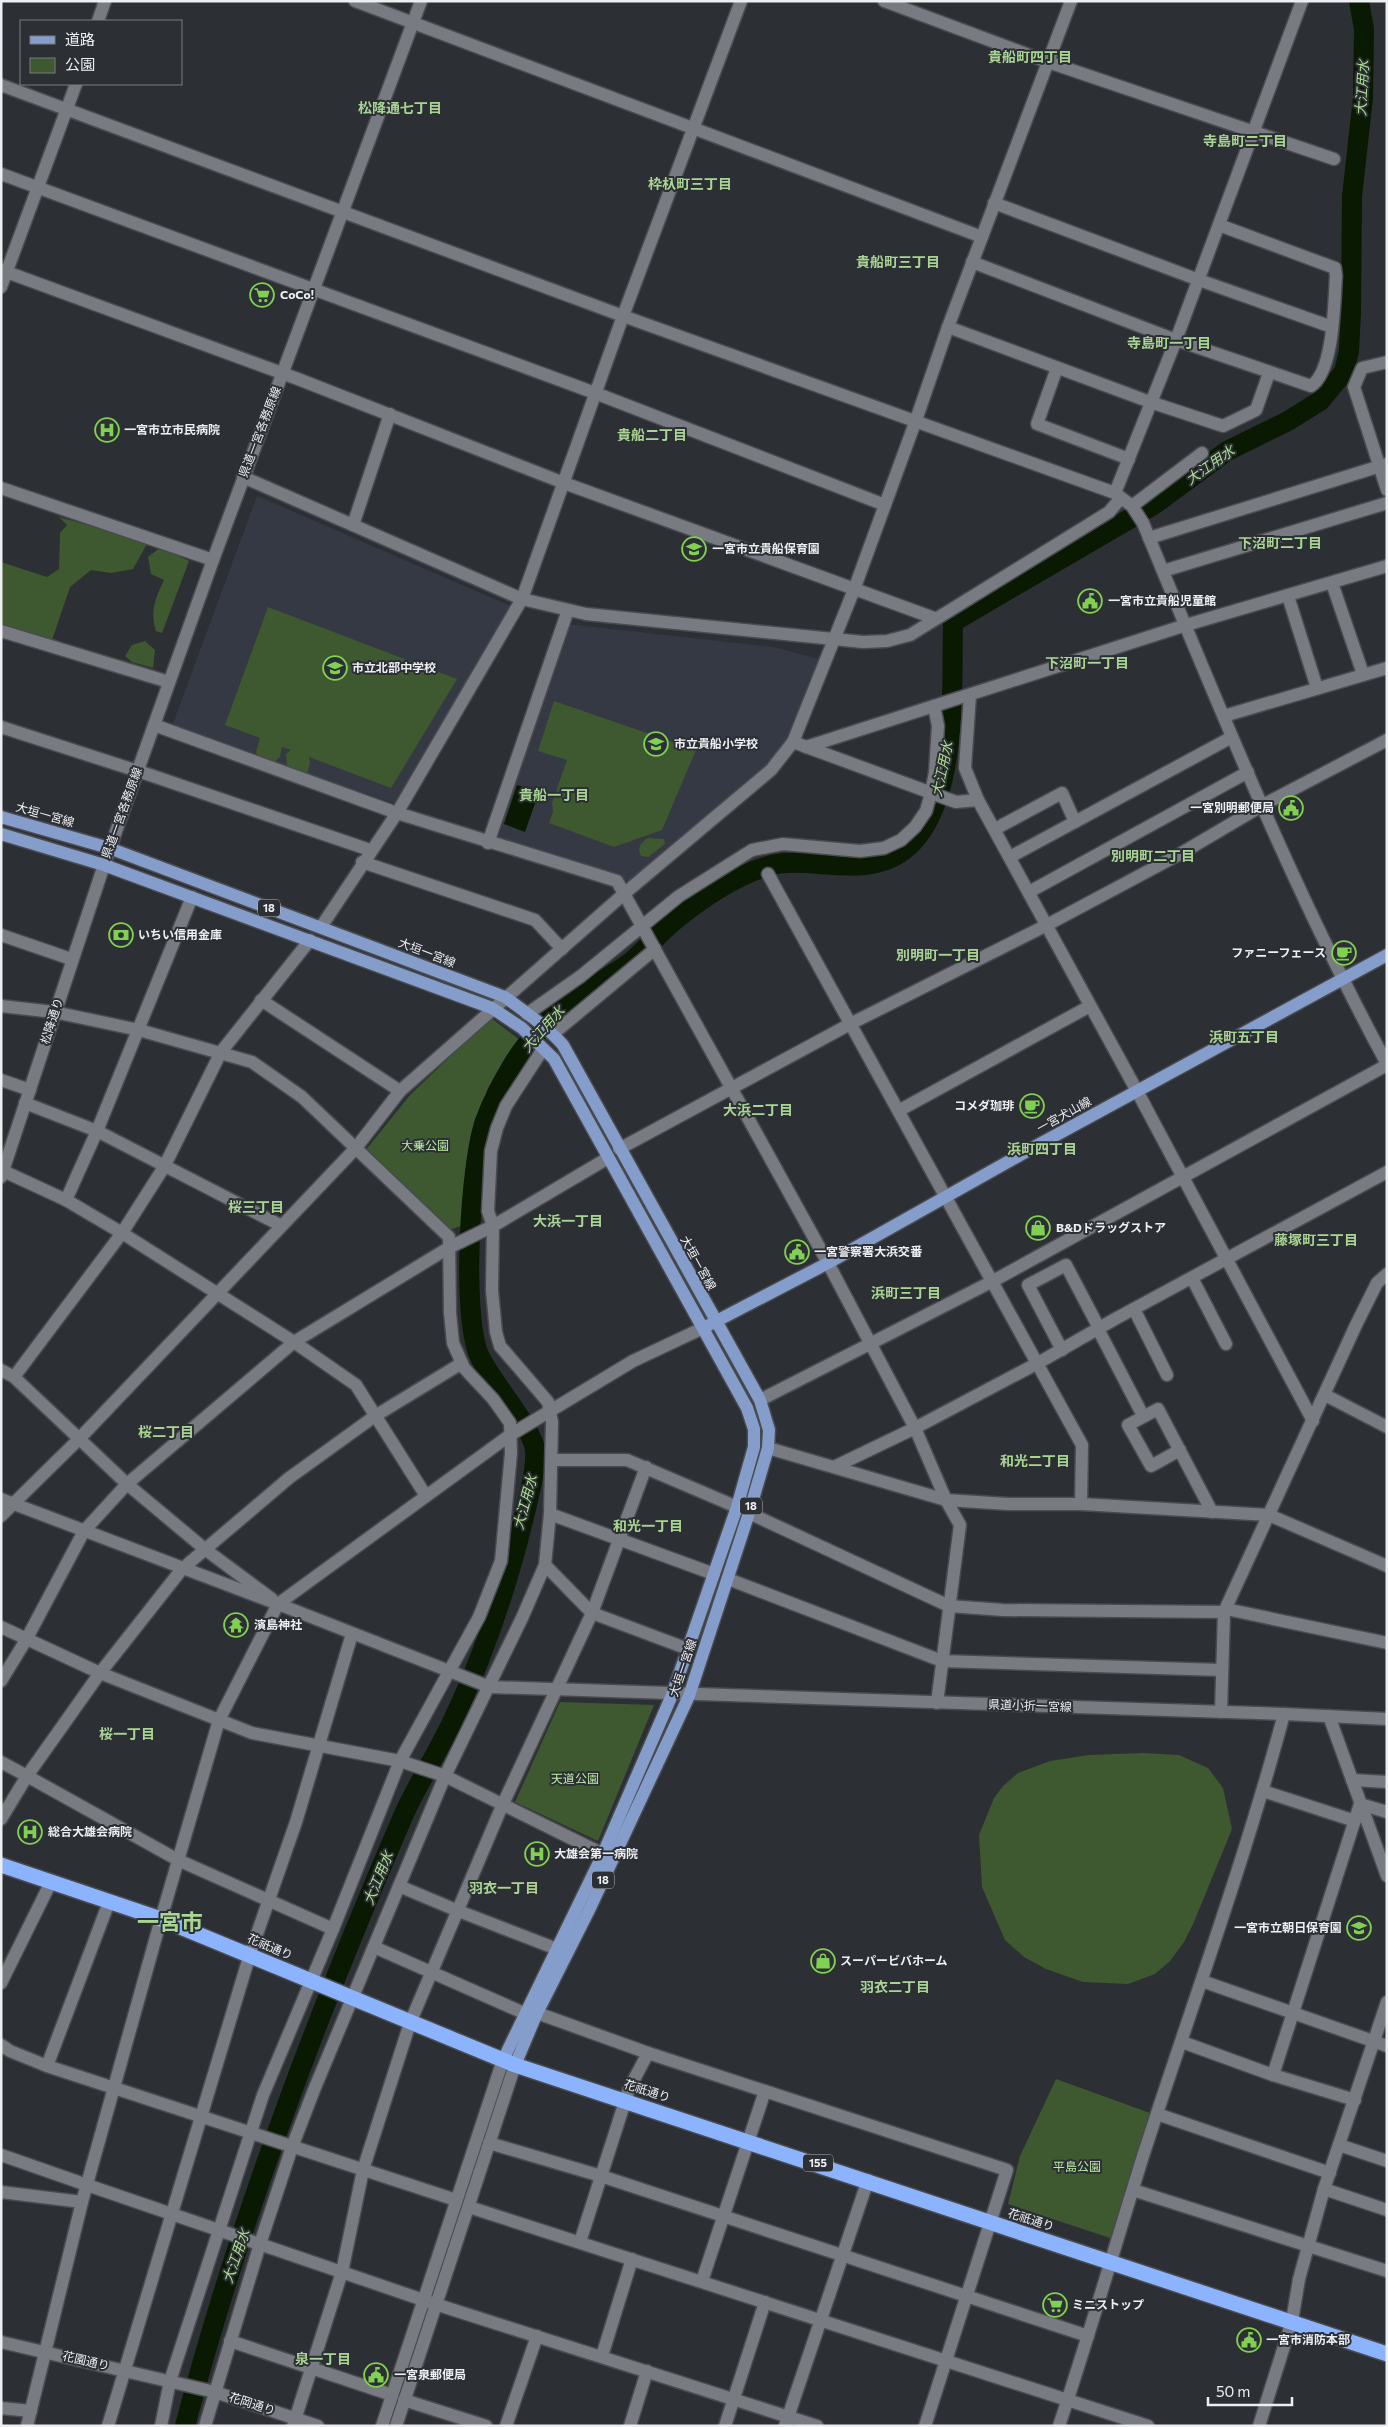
<svg xmlns="http://www.w3.org/2000/svg" width="1388" height="2427" viewBox="0 0 1388 2427" font-family="Commissioner,'Noto Sans JP',sans-serif">
<style>
.built{fill:#343944}
.green{fill:#3e5930}
.water{fill:#091902}
.lines{fill:none;stroke-linecap:round;stroke-linejoin:round}
.river{stroke:#091902;stroke-width:20}
.street-casing{stroke:#494b4f;stroke-width:15}
.secondary-casing{stroke:#494b4f;stroke-width:15}
.primary-casing{stroke:#494b4f;stroke-width:15}
.highway-casing{stroke:#494b4f;stroke-width:18}
.street{stroke:#787b81;stroke-width:12}
.secondary{stroke:#787b81;stroke-width:12}
.primary{stroke:#849dcb;stroke-width:12}
.highway{stroke:#8cb3fd;stroke-width:15}
.labels{text-anchor:middle;stroke-width:4;stroke-linejoin:round;paint-order:stroke}
.shield{fill:#2c2f34;stroke:#b3b5b9;stroke-width:1}
.shield-label{font-size:11px;font-weight:bold;fill:#edeff2}
.poi-label{font-size:12px;font-weight:bold;fill:#edeff2;stroke:#2c2f34;text-anchor:start}
.street-label{font-size:12px;fill:#edeff2;stroke:#2c2f34}
.park-label{font-size:12px;fill:#b9ed9f;stroke:#2c2f34}
.neighbourhood-label{font-size:14px;font-weight:bold;fill:#a9d594;stroke:#2c2f34}
.water-label{font-size:14px;font-style:italic;fill:#aade90;stroke:#2c2f34}
.town-label{font-size:22px;font-weight:bold;fill:#a9d594;stroke:#2c2f34}
</style>
<rect width="100%" height="100%" fill="#2c2f34"/>
<g class="built">
<path d="M 257,496 L 513,607 L 397,804 L 171,729 Z"/>
<path d="M 567,624 L 773,647 L 823,660 L 797,729 L 774,758 L 635,883 L 494,838 Z"/>
</g>
<g class="green">
<path d="M 59,517 L 148,542 L 133,569 L 111,573 L 91,570 L 70,587 L 51,643 L 1,626 L 1,562 L 47,577 L 59,569 L 60,533 L 67,525 Z"/>
<path d="M 161,547 L 189,561 L 162,633 L 156,631 C 150,611 155,599 164,580 L 151,574 L 148,557 Z"/>
<path d="M 268,607 L 457,679 L 391,788 L 309,757 L 310,763 L 307,774 L 287,767 L 286,754 L 291,750 L 282,747 L 280,757 L 273,763 L 259,758 L 256,752 L 260,738 L 225,725 Z"/>
<path d="M 145,641 L 155,650 L 153,668 L 132,662 L 125,656 L 132,645 Z"/>
<path d="M 554,701 L 696,750 L 662,830 L 614,847 L 549,823 L 553,812 L 552,803 L 567,760 L 538,751 Z"/>
<path d="M 647,838 L 664,839 L 665,844 L 648,857 L 641,856 C 637,848 640,844 647,838 Z"/>
<path d="M 491,1018 L 521,1041 L 506,1056 L 488,1088 L 466,1167 L 466,1224 L 449,1230 L 365,1151 L 410,1095 Z"/>
<path d="M 560,1702 L 654,1705 L 598,1841 L 515,1802 Z"/>
<path d="M 1143,1753 L 1179,1755 L 1208,1768 L 1223,1788 L 1232,1829 L 1194,1922 L 1184,1942 L 1170,1961 L 1155,1974 L 1128,1984 L 1083,1982 L 1046,1969 L 1024,1957 L 1005,1940 L 982,1887 L 979,1835 L 994,1798 L 1003,1786 L 1018,1773 L 1050,1761 L 1089,1755 Z"/>
<path d="M 1056,2079 L 1150,2113 L 1113,2239 L 1008,2204 L 1020,2156 Z"/>
</g>
<path class="water" d="M 517,785 L 539,792 L 525,832 L 504,824 Z"/>
<g class="lines">
<path class="river" d="M 185,2426 C 240,2217 318,2012 404,1814 C 419,1781 439,1751 454,1718 C 489,1644 515,1562 532,1482 C 534,1472 536,1460 535,1450 C 533,1428 491,1381 480,1357 C 461,1319 470,1163 485,1121 C 492,1102 503,1081 514,1063 C 524,1045 548,1020 563,1006 C 582,990 607,979 627,965 C 644,952 658,934 674,921 C 701,899 735,876 768,866 C 799,857 842,871 876,863 C 963,844 951,688 953,622 L 1155,504 L 1227,451 L 1288,421 L 1320,401 L 1344,372 L 1349,351 L 1351,312 L 1352,196 L 1363,98 L 1364,29 L 1359,1"/>
<g class="street-casing">
<g id="street">
<path d="M 355,1 L 982,237"/>
<path d="M 884,1 L 1048,62 L 1334,159"/>
<path d="M 98,21 L 105,1"/>
<path d="M 1,85 L 623,316 L 1115,493 L 1132,506 L 1143,523 C 1218,705 1293,890 1387,1064"/>
<path d="M 1,174 L 595,393 L 885,505"/>
<path d="M 994,203 L 1199,280 L 1332,327"/>
<path d="M 972,262 L 1176,340 L 1311,386 C 1334,371 1334,303 1336,276 L 1335,268 L 1219,225"/>
<path d="M 1,270 L 298,379 L 564,483 L 934,618"/>
<path d="M 1,287 L 76,84"/>
<path d="M 948,327 L 1150,402 L 1223,426 L 1256,410 L 1269,373"/>
<path d="M 1387,362 L 1362,368 L 1354,387 L 1387,490"/>
<path d="M 1057,368 L 1037,424 L 1129,459"/>
<path d="M 916,420 L 948,327 L 1071,1"/>
<path d="M 243,477 L 522,599 L 586,614 L 863,642 L 887,641 L 910,635 L 1109,512 L 1121,498"/>
<path d="M 1,488 L 213,560"/>
<path d="M 1115,493 L 1176,340 L 1302,1"/>
<path d="M 1132,506 L 1202,453"/>
<path d="M 353,525 L 390,414"/>
<path d="M 1149,538 L 1387,464"/>
<path d="M 1163,571 L 1387,503"/>
<path d="M 1332,583 L 1363,674"/>
<path d="M 1288,596 L 1317,688"/>
<path d="M 1,631 L 169,682"/>
<path d="M 970,695 L 965,768 L 978,800"/>
<path d="M 1224,716 L 1387,668"/>
<path d="M 154,725 L 397,813 L 617,881 L 828,1263 L 915,1428 L 946,1500 L 960,1525 L 937,1703"/>
<path d="M 1,727 L 150,775 L 370,850"/>
<path d="M 793,742 L 956,802 L 978,800 L 1137,1091 L 1313,1421"/>
<path d="M 806,747 L 1186,625 L 1387,566"/>
<path d="M 995,829 L 1062,793 L 1075,822"/>
<path d="M 488,843 L 568,610"/>
<path d="M 1010,857 L 1232,737"/>
<path d="M 362,862 L 535,920 L 562,949"/>
<path d="M 768,874 L 1082,1445 L 1081,1504"/>
<path d="M 1029,892 L 1248,772"/>
<path d="M 321,927 L 397,813 L 522,599 L 623,316 L 741,1"/>
<path d="M 1,935 L 71,959"/>
<path d="M 261,1000 L 400,1091"/>
<path d="M 1,1006 L 54,1012 L 139,1030 L 252,1062 L 302,1097 L 449,1237 L 450,1313 L 453,1343 L 464,1368 L 493,1399 L 510,1423 L 511,1453 L 501,1561 L 479,1617 L 400,1761 L 333,1929 L 263,2095 L 170,2381 L 161,2426"/>
<path d="M 527,1014 L 581,976 L 679,896 L 752,850 L 783,844 L 860,851 L 884,848 L 901,840 L 915,827 L 926,811 L 931,793 L 935,772 L 938,726 L 934,706"/>
<path d="M 553,1034 L 655,949"/>
<path d="M 1,1080 L 30,1090"/>
<path d="M 25,1103 L 97,1131 L 280,1225"/>
<path d="M 900,1110 L 1090,1006"/>
<path d="M 619,1149 L 852,1023 L 1045,926 L 1180,854 L 1263,805 L 1387,740"/>
<path d="M 66,1200 L 97,1131 L 192,897"/>
<path d="M 1192,1278 L 1226,1344"/>
<path d="M 1134,1309 L 1167,1375"/>
<path d="M 1098,1329 L 1140,1410"/>
<path d="M 1062,1350 L 1028,1285 L 1066,1265 L 1099,1328"/>
<path d="M 1,1370 L 14,1377 L 127,1484 L 206,1550 L 272,1599"/>
<path d="M 14,1377 L 122,1233 L 164,1167 L 221,1052 L 310,940"/>
<path d="M 1325,1395 L 1387,1427"/>
<path d="M 760,1400 L 993,1281 L 1387,1065"/>
<path d="M 768,1448 L 946,1500 L 1008,1504 L 1081,1504 L 1269,1515 L 1387,1566"/>
<path d="M 1180,1450 L 1151,1466 L 1128,1425 L 1158,1409 L 1212,1512"/>
<path d="M 553,1460 L 627,1460 L 737,1507"/>
<path d="M 834,1467 L 915,1428 L 1038,1363 L 1115,1319 L 1387,1172"/>
<path d="M 749,1513 L 949,1606 L 1003,1610 L 1224,1612"/>
<path d="M 550,1514 L 714,1574"/>
<path d="M 1,1516 L 13,1504"/>
<path d="M 545,1565 L 592,1613 L 688,1649"/>
<path d="M 728,1579 L 942,1661 L 1221,1670"/>
<path d="M 1226,1609 L 1387,1643"/>
<path d="M 1,1627 L 100,1673 L 252,1733 L 400,1761 L 445,1776 L 603,1854"/>
<path d="M 1,1681 L 26,1640 L 84,1531 L 127,1484 L 294,1342 L 450,1247 L 493,1226 L 608,1158"/>
<path d="M 1221,1712 L 1224,1612 L 1356,1325 L 1377,1283 L 1387,1274"/>
<path d="M 1329,1716 L 1387,1876"/>
<path d="M 1,1762 L 27,1776 L 100,1673 L 182,1569 L 289,1478 L 375,1416 L 462,1363"/>
<path d="M 1352,1780 L 1387,1782"/>
<path d="M 1263,1791 L 1355,1821"/>
<path d="M 1,1819 L 27,1776 L 178,1860 L 333,1929"/>
<path d="M 399,1886 L 456,1910 L 557,1949"/>
<path d="M 374,1947 L 524,2013"/>
<path d="M 1202,1981 L 1387,2046"/>
<path d="M 1,1983 L 51,1882"/>
<path d="M 537,2013 L 648,2053 L 1007,2170 L 925,2426"/>
<path d="M 1182,2042 L 1273,2075 L 1355,2100"/>
<path d="M 1,2045 L 10,2051 L 47,2066 L 456,2200"/>
<path d="M 47,2066 L 109,1902"/>
<path d="M 1273,2075 L 1360,1804 L 1387,1812"/>
<path d="M 1157,2114 L 1330,2173"/>
<path d="M 489,2143 L 601,2176 L 1088,2336"/>
<path d="M 1339,2145 L 1387,2161"/>
<path d="M 87,2185 L 435,2304 L 817,2426"/>
<path d="M 1324,2189 L 1387,2210"/>
<path d="M 1133,2190 L 1387,2271"/>
<path d="M 1,2192 L 82,2202"/>
<path d="M 469,2207 L 1148,2426"/>
<path d="M 580,2242 L 629,2089 L 648,2053"/>
<path d="M 702,2281 L 765,2091"/>
<path d="M 230,2341 L 392,2395"/>
<path d="M 602,2356 L 632,2259"/>
<path d="M 404,2400 L 486,2426"/>
<path d="M 1,2408 L 31,2411"/>
<path d="M 108,2426 L 250,1954 L 296,1822 L 352,1634"/>
<path d="M 205,2426 L 260,2244 L 292,2147 L 314,2090 L 445,1776 L 522,1618 L 545,1565 L 550,1514 L 552,1422 L 548,1402 L 500,1346 L 496,1332 L 492,1290 L 493,1226 L 488,1211 L 491,1151 L 497,1128 L 506,1106 L 543,1049"/>
<path d="M 293,2426 L 342,2272 L 363,2170 L 410,2023 L 502,1806 L 592,1613 L 646,1467"/>
<path d="M 506,2426 L 537,2336"/>
<path d="M 630,2426 L 647,2371"/>
<path d="M 725,2426 L 765,2302"/>
<path d="M 785,2426 L 868,2180"/>
<path d="M 1059,2426 C 1089,2336 1115,2246 1143,2156 C 1191,2008 1244,1863 1284,1714"/>
<path d="M 1259,2426 L 1292,2321 L 1299,2279 L 1324,2189 L 1387,2002"/>
</g>
</g>
<g class="secondary-casing">
<g id="secondary">
<path d="M 1,1170 L 66,1200 L 122,1233 L 294,1342 L 356,1385 L 426,1496"/>
<path d="M 1,1177 L 104,865 L 213,560 L 421,1"/>
<path d="M 1,1499 L 278,1604 L 490,1687 L 1284,1714 L 1387,1719"/>
<path d="M 13,1504 L 79,1439 L 355,1149 L 400,1091 L 625,893 L 771,770 L 793,742 L 855,587 L 916,420"/>
<path d="M 1,2155 L 87,2185"/>
<path d="M 1,2342 L 215,2392 L 318,2426"/>
<path d="M 27,2426 L 82,2202 L 161,1919 L 219,1720 L 278,1604 L 510,1435 L 633,1361 L 703,1328"/>
<path d="M 382,2426 L 503,2060"/>
<path d="M 396,2426 L 515,2065"/>
</g>
</g>
<g class="primary-casing">
<g id="primary">
<path d="M 1,817 L 109,848 L 505,997 C 525,1012 546,1026 563,1045 L 760,1400 L 769,1430 L 768,1448 L 749,1513 L 689,1696 L 590,1908 L 537,2013 L 515,2065"/>
<path d="M 1,834 L 104,865 L 492,1008 L 522,1028 L 554,1059 L 747,1408 L 754,1429 L 754,1447 L 737,1507 L 672,1695 L 603,1854 L 503,2060"/>
<path d="M 707,1326 L 828,1263 L 1036,1146 L 1387,955"/>
</g>
</g>
<g class="highway-casing">
<path id="highway" d="M 1,1865 L 161,1919 L 515,2065 L 1387,2354"/>
</g>
<use href="#street" class="street"/>
<use href="#secondary" class="secondary"/>
<use href="#primary" class="primary"/>
<use href="#highway" class="highway"/>
</g>
<defs>
<g id="supermarket-ring" transform="scale(1.25)"><circle r="9.5" fill="#2c2f34" stroke="#80d051" stroke-width="1.5"/><path d="M-6-5.5h2.5l.6 2H6L4.5 2H-2.5L-4.4-4H-6ZM-1.5 3.2a1.3 1.3 0 1 0 .1 0ZM3 3.2a1.3 1.3 0 1 0 .1 0Z" fill="#80d051"/></g>
<g id="hospital-ring" transform="scale(1.25)"><circle r="9.5" fill="#2c2f34" stroke="#80d051" stroke-width="1.5"/><path d="M-5-5h3v3.5h4V-5h3V5h-3V1.5h-4V5h-3Z" fill="#80d051"/></g>
<g id="school-ring" transform="scale(1.25)"><circle r="9.5" fill="#2c2f34" stroke="#80d051" stroke-width="1.5"/><path d="M0-5L7-2L0 1L-7-2ZM-4 1L0 2.5L4 1V4Q0 6-4 4Z" fill="#80d051"/></g>
<g id="civic-ring" transform="scale(1.25)"><circle r="9.5" fill="#2c2f34" stroke="#80d051" stroke-width="1.5"/><path d="M-.6-6.5H3V-4.5H.6V-3L4-1V1h2V6H-6V1h2V-1L-.6-3ZM-1.2 2.5V6h2.4V2.5Z" fill="#80d051"/></g>
<g id="bank-ring" transform="scale(1.25)"><circle r="9.5" fill="#2c2f34" stroke="#80d051" stroke-width="1.5"/><path d="M-6-4H6V4H-6ZM0-2.3a2.3 2.3 0 1 0 0 4.6a2.3 2.3 0 1 0 0-4.6Z" fill="#80d051"/></g>
<g id="cafe-ring" transform="scale(1.25)"><circle r="9.5" fill="#2c2f34" stroke="#80d051" stroke-width="1.5"/><path d="M-5.5-4.5H6V0H3Q3 3.5 0 3.5H-2.5Q-5.5 3.5-5.5 0ZM3-3.2v2h1.7v-2ZM-6 4.5H4V6H-6Z" fill="#80d051"/></g>
<g id="shop-ring" transform="scale(1.25)"><circle r="9.5" fill="#2c2f34" stroke="#80d051" stroke-width="1.5"/><path d="M-5-2.5h2.3a2.7 3.5 0 0 1 5.4 0H5L5.5 6h-11ZM-1.5-2.5h3a1.5 2.3 0 0 0-3 0Z" fill="#80d051"/></g>
<g id="temple-ring" transform="scale(1.25)"><circle r="9.5" fill="#2c2f34" stroke="#80d051" stroke-width="1.5"/><path d="M0-6L5-2H3V0L6.5 2.5H4V6H1.5V3h-3V6H-4V2.5H-6.5L-3 0V-2H-5Z" fill="#80d051"/></g>
</defs>
<g fill-rule="evenodd">
<use href="#supermarket-ring" x="262" y="295"/>
<use href="#hospital-ring" x="107" y="430"/>
<use href="#school-ring" x="694" y="549"/>
<use href="#civic-ring" x="1090" y="601"/>
<use href="#school-ring" x="335" y="668"/>
<use href="#school-ring" x="656" y="744"/>
<use href="#civic-ring" x="1291" y="808"/>
<use href="#bank-ring" x="121" y="935"/>
<use href="#cafe-ring" x="1344" y="953"/>
<use href="#cafe-ring" x="1032" y="1106"/>
<use href="#shop-ring" x="1038" y="1228"/>
<use href="#civic-ring" x="797" y="1252"/>
<use href="#temple-ring" x="236" y="1625"/>
<use href="#hospital-ring" x="30" y="1832"/>
<use href="#hospital-ring" x="537" y="1854"/>
<use href="#school-ring" x="1359" y="1928"/>
<use href="#shop-ring" x="823" y="1961"/>
<use href="#supermarket-ring" x="1055" y="2305"/>
<use href="#civic-ring" x="1249" y="2340"/>
<use href="#civic-ring" x="376" y="2375"/>
</g>
<g class="labels">
<g class="shield">
<rect x="258" y="899.5" width="22" height="17" rx="4"/>
<rect x="740" y="1497.5" width="22" height="17" rx="4"/>
<rect x="592" y="1871.5" width="22" height="17" rx="4"/>
<rect x="803" y="2154.5" width="30" height="17" rx="4"/>
</g>
<g class="shield-label">
<text x="269" y="912">18</text>
<text x="751" y="1510">18</text>
<text x="603" y="1884">18</text>
<text x="818" y="2167">155</text>
</g>
<g class="poi-label">
<text x="280" y="299">CoCo!</text>
<text x="124" y="434">一宮市立市民病院</text>
<text x="712" y="553">一宮市立貴船保育園</text>
<text x="1108" y="605">一宮市立貴船児童館</text>
<text x="352" y="672">市立北部中学校</text>
<text x="674" y="748">市立貴船小学校</text>
<text x="1274" y="812" text-anchor="end">一宮別明郵便局</text>
<text x="138" y="939">いちい信用金庫</text>
<text x="1326" y="957" text-anchor="end">ファニーフェース</text>
<text x="1014" y="1110" text-anchor="end">コメダ珈琲</text>
<text x="1056" y="1232">B&amp;Dドラッグストア</text>
<text x="814" y="1256">一宮警察署大浜交番</text>
<text x="254" y="1629">濱島神社</text>
<text x="48" y="1836">総合大雄会病院</text>
<text x="554" y="1858">大雄会第一病院</text>
<text x="1342" y="1932" text-anchor="end">一宮市立朝日保育園</text>
<text x="840" y="1965">スーパービバホーム</text>
<text x="1072" y="2309">ミニストップ</text>
<text x="1266" y="2344">一宮市消防本部</text>
<text x="394" y="2379">一宮泉郵便局</text>
</g>
<g class="street-label">
<text transform="translate(260 432) rotate(-69)" y="4">県道一宮各務原線</text>
<text transform="translate(122 813) rotate(-70)" y="4">県道一宮各務原線</text>
<text transform="translate(45 815) rotate(16)" y="4">大垣一宮線</text>
<text transform="translate(427 953) rotate(21)" y="4">大垣一宮線</text>
<text transform="translate(52 1021) rotate(-72)" y="4">松降通り</text>
<text transform="translate(1064 1115) rotate(-29)" y="4">一宮犬山線</text>
<text transform="translate(698 1263) rotate(61)" y="4">大垣一宮線</text>
<text transform="translate(683 1668) rotate(-71)" y="4">大垣一宮線</text>
<text transform="translate(1030 1706) rotate(2)" y="4">県道小折一宮線</text>
<text transform="translate(270 1947) rotate(23)" y="4">花祇通り</text>
<text transform="translate(647 2091) rotate(18)" y="4">花祇通り</text>
<text transform="translate(1031 2220) rotate(18)" y="4">花祇通り</text>
<text transform="translate(86 2361) rotate(13)" y="4">花園通り</text>
<text transform="translate(252 2404) rotate(18)" y="4">花岡通り</text>
</g>
<g class="park-label">
<text x="425" y="1150">大乗公園</text>
<text x="575" y="1783">天道公園</text>
<text x="1077" y="2171">平島公園</text>
</g>
<g class="neighbourhood-label">
<text x="1030" y="62">貴船町四丁目</text>
<text x="400" y="113">松降通七丁目</text>
<text x="1245" y="146">寺島町二丁目</text>
<text x="690" y="189">枠杁町三丁目</text>
<text x="898" y="267">貴船町三丁目</text>
<text x="1169" y="348">寺島町一丁目</text>
<text x="652" y="440">貴船二丁目</text>
<text x="1280" y="548">下沼町二丁目</text>
<text x="1087" y="668">下沼町一丁目</text>
<text x="554" y="800">貴船一丁目</text>
<text x="1153" y="861">別明町二丁目</text>
<text x="938" y="960">別明町一丁目</text>
<text x="1244" y="1042">浜町五丁目</text>
<text x="758" y="1115">大浜二丁目</text>
<text x="1042" y="1154">浜町四丁目</text>
<text x="256" y="1212">桜三丁目</text>
<text x="568" y="1226">大浜一丁目</text>
<text x="1316" y="1245">藤塚町三丁目</text>
<text x="906" y="1298">浜町三丁目</text>
<text x="166" y="1437">桜二丁目</text>
<text x="1035" y="1466">和光二丁目</text>
<text x="648" y="1531">和光一丁目</text>
<text x="127" y="1739">桜一丁目</text>
<text x="504" y="1893">羽衣一丁目</text>
<text x="895" y="1992">羽衣二丁目</text>
<text x="323" y="2364">泉一丁目</text>
</g>
<g class="water-label">
<text transform="translate(1362 88) rotate(-87)" y="5">大江用水</text>
<text transform="translate(1210 465) rotate(-35)" y="5">大江用水</text>
<text transform="translate(942 769) rotate(-78)" y="5">大江用水</text>
<text transform="translate(543 1029) rotate(-48)" y="5">大江用水</text>
<text transform="translate(525 1502) rotate(-75)" y="5">大江用水</text>
<text transform="translate(378 1878) rotate(-68)" y="5">大江用水</text>
<text transform="translate(236 2256) rotate(-71)" y="5">大江用水</text>
</g>
<g class="town-label">
<text x="170" y="1930">一宮市</text>
</g>
</g>
<rect width="1388" height="2427" fill="none" stroke="#edeff2" stroke-width="5"/>
<rect x="20" y="20" width="162" height="65" fill="#2c2f34" stroke="#797c80"/>
<rect x="30" y="36" width="25" height="8" fill="#849dcb" stroke="#797c80"/>
<text x="65" y="45" font-size="15" fill="#edeff2">道路</text>
<rect x="30" y="58" width="25" height="15" fill="#3e5930" stroke="#797c80"/>
<text x="65" y="70" font-size="15" fill="#edeff2">公園</text>
<path d="M1208 2397v8h84v-8" fill="none" stroke="#edeff2" stroke-width="2.5"/>
<text x="1216" y="2397" font-size="15" fill="#edeff2" stroke="#2c2f34" stroke-width="4" paint-order="stroke">50 m</text>
</svg>
